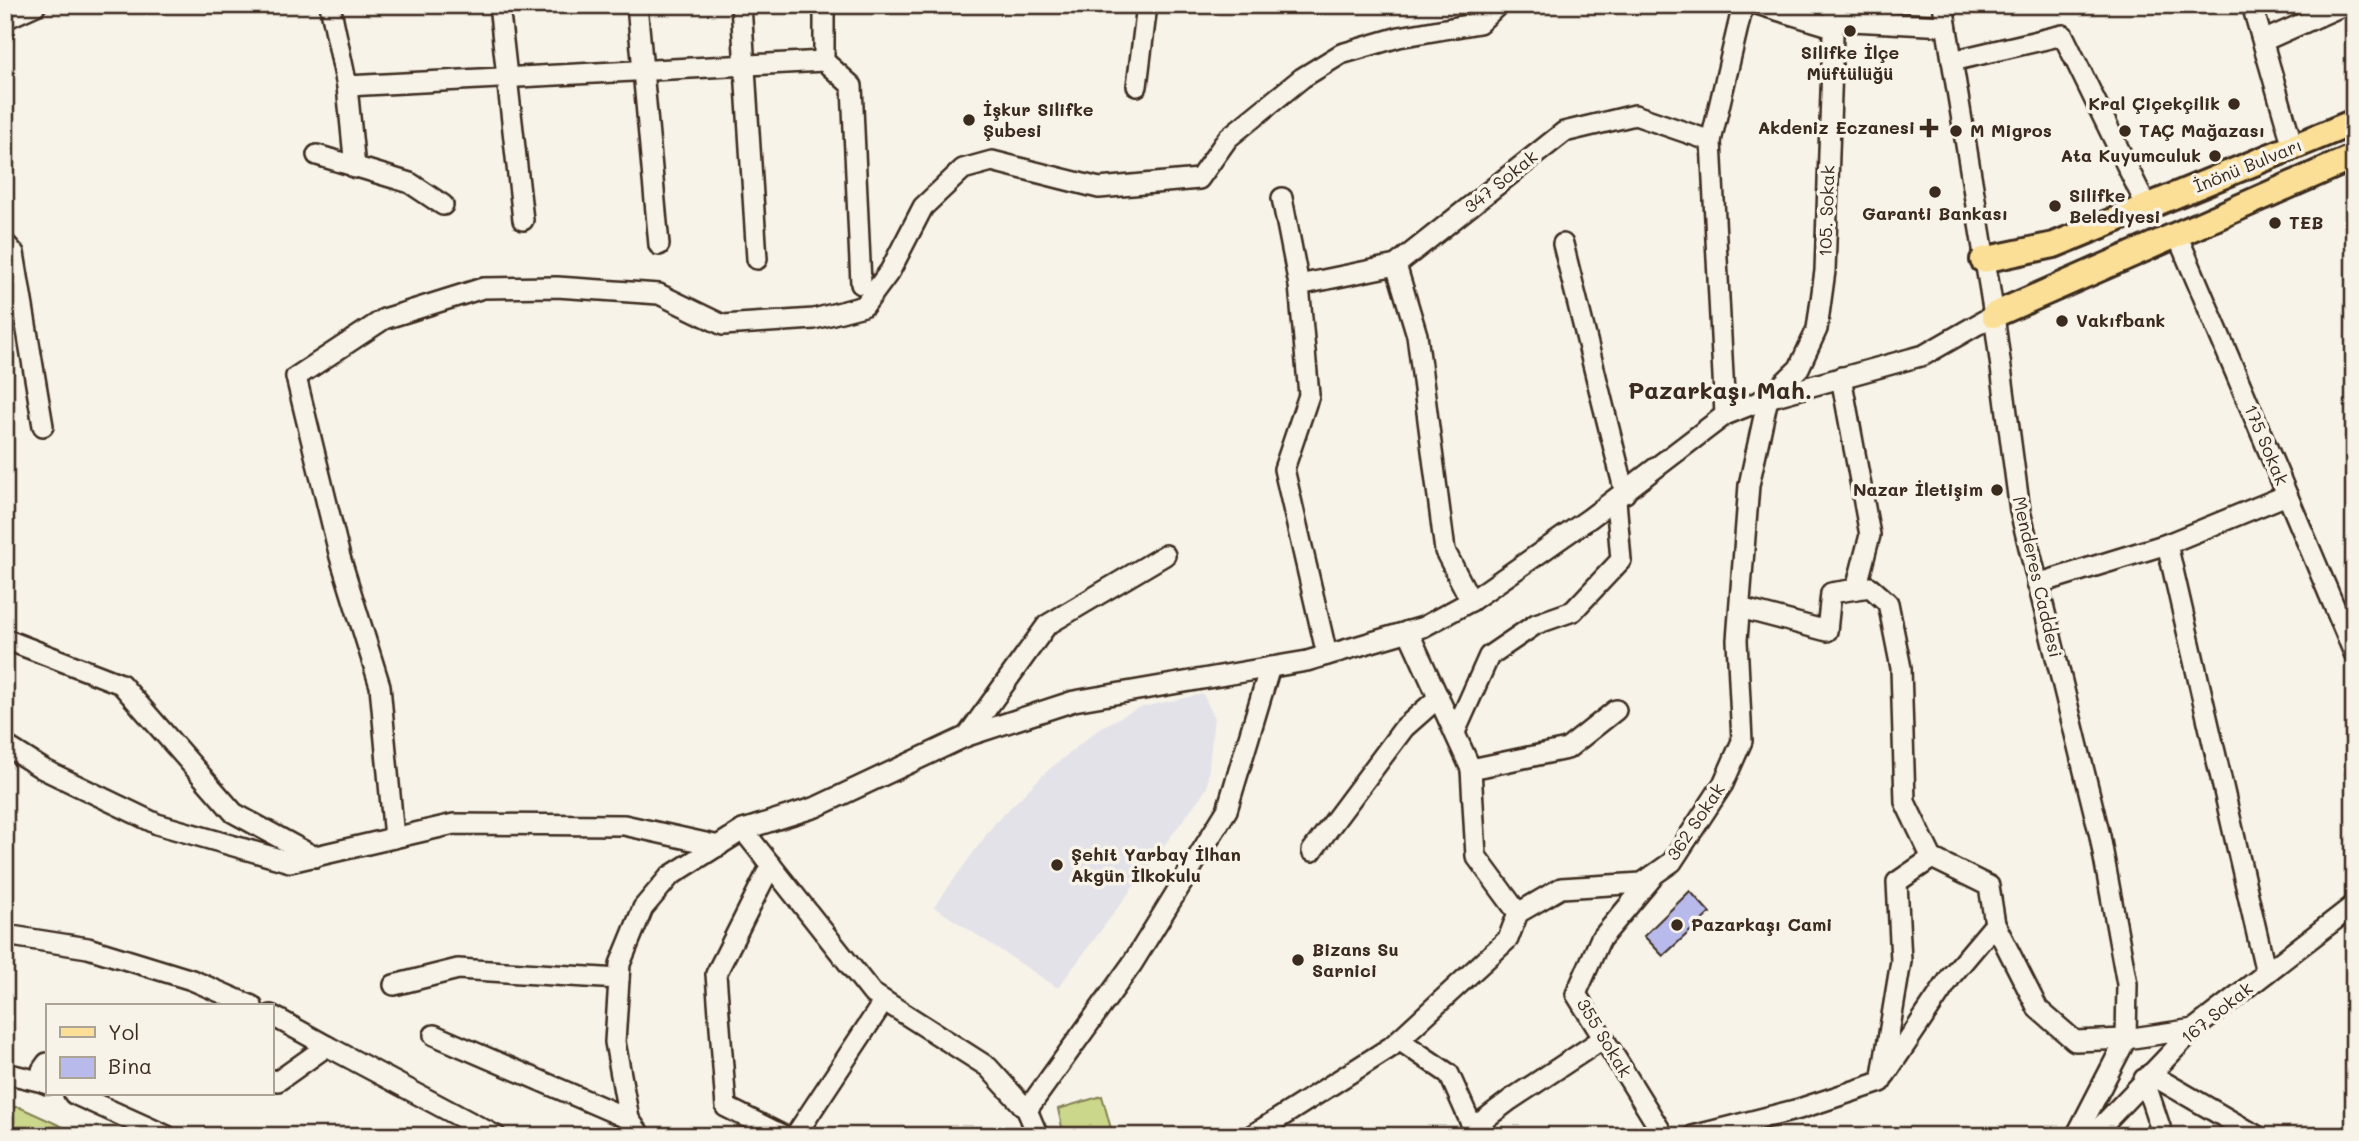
<svg xmlns="http://www.w3.org/2000/svg" width="2359" height="1141" viewBox="0 0 2359 1141" font-family="Mali,sans-serif">
<style>
.built{fill:#e4e2e9}
.green{fill:#cbd78a;stroke:#838054;stroke-width:2}
.building{fill:#b8baec;stroke:#3b2a1e;stroke-width:2}
.lines{fill:none;stroke-linecap:round;stroke-linejoin:round}
.minor-casing{stroke:#3b2a1e;stroke-width:24}
.major-casing{stroke:#3b2a1e;stroke-width:30}
.minor{stroke:#f7f3e8;stroke-width:19}
.major{stroke:#fbdf96;stroke-width:24}
.poi-dot{fill:#3b2a1e;stroke:#f7f3e8;stroke-width:2.5}
.labels{text-anchor:middle;stroke-width:7;stroke-linejoin:round;paint-order:stroke}
.poi-label{font-size:18px;font-weight:bold;fill:#3b2a1e;stroke:#f7f3e8;text-anchor:start}
.street-label{font-size:18px;fill:#3b2a1e;stroke:#f7f3e8}
.district-label{font-size:24px;font-weight:bold;fill:#3b2a1e;stroke:#f7f3e8}
</style>
<rect width="100%" height="100%" fill="#f7f3e8"/>
<filter id="ink" filterUnits="userSpaceOnUse"><feTurbulence type="fractalNoise" baseFrequency=".0143" numOctaves="2"/><feDisplacementMap in="SourceGraphic" scale="14" xChannelSelector="R" yChannelSelector="G"/><feConvolveMatrix kernelMatrix="1 2 1 2 8 2 1 2 1" color-interpolation-filters="sRGB"/></filter>
<g filter="url(#ink)">
<path class="built" d="M 1203,694 L 1214,717 L 1207,788 L 1058,988 L 934,907 L 994,824 L 1046,772 L 1100,728 L 1138,708 Z"/>
<g class="green">
<path d="M 1102,1096 L 1113,1136 L 1064,1136 L 1058,1109 Z"/>
<path d="M 5,1107 L 19,1107 L 83,1136 L 5,1136 Z"/>
</g>
<path class="building" d="M 1690,891 L 1710,913 L 1663,956 L 1644,936 Z"/>
<g class="lines">
<g class="minor-casing">
<g id="minor">
<path d="M 330,5 L 347,86 L 355,168"/>
<path d="M 499,5 L 523,220"/>
<path d="M 637,5 L 659,245"/>
<path d="M 741,5 L 757,259"/>
<path d="M 824,5 L 824,61 L 852,86 L 861,284"/>
<path d="M 1760,5 L 1833,27"/>
<path d="M 1943,5 L 1994,315 L 2020,511 L 2100,836 L 2127,984 L 2126,1039 L 2076,1136"/>
<path d="M 2252,5 L 2293,147"/>
<path d="M 5,19 L 36,5"/>
<path d="M 1833,20 L 1946,26"/>
<path d="M 2263,41 L 2344,5"/>
<path d="M 1952,61 L 2063,35 L 2147,207"/>
<path d="M 347,86 L 824,61"/>
<path d="M 1137,86 L 1147,5"/>
<path d="M 317,155 L 410,183 L 443,205"/>
<path d="M 1282,198 L 1299,285 L 1309,395 L 1284,469 L 1327,655"/>
<path d="M 2178,237 L 2354,653"/>
<path d="M 5,243 L 14,253 L 43,426"/>
<path d="M 1563,244 L 1625,493"/>
<path d="M 1396,265 L 1417,335 L 1445,551 L 1471,601"/>
<path d="M 1299,285 L 1396,265 L 1564,132 L 1635,115 L 1711,141"/>
<path d="M 1841,377 L 1870,535 L 1856,589"/>
<path d="M 1725,415 L 1711,141 L 1743,5"/>
<path d="M 2167,544 L 2266,973"/>
<path d="M 2037,584 L 2167,544 L 2287,495"/>
<path d="M 1740,608 L 1827,631 L 1831,593 L 1870,587 L 1888,603 L 1901,668 L 1905,802 L 1932,858 L 1989,886 L 1995,924 L 2038,1009 L 2075,1041 L 2126,1039 L 2194,1029"/>
<path d="M 1408,631 L 1471,769 L 1476,856 L 1518,913"/>
<path d="M 5,639 L 121,684 L 234,813 L 315,857"/>
<path d="M 1455,732 L 1489,656 L 1536,624 L 1573,611 L 1621,560 L 1616,500"/>
<path d="M 967,736 L 1047,625 L 1165,555"/>
<path d="M 5,745 L 43,769 L 157,824 L 290,862 L 454,824 L 624,825 L 719,846"/>
<path d="M 1471,769 L 1567,749 L 1616,710"/>
<path d="M 743,830 L 872,993 L 988,1067 L 1027,1110 L 1038,1136"/>
<path d="M 394,838 L 380,686 L 340,557 L 296,377 L 384,319 L 483,288 L 557,287 L 659,294 L 723,325 L 814,319 L 864,306 L 890,271 L 923,207 L 963,169 L 992,161 L 1099,188 L 1199,179 L 1228,138 L 1302,78 L 1341,54 L 1399,37 L 1479,23 L 1498,5"/>
<path d="M 1312,851 L 1404,728 L 1439,697"/>
<path d="M 771,865 L 716,974 L 726,1107 L 784,1136"/>
<path d="M 1652,878 L 1600,940 L 1576,994 L 1664,1136"/>
<path d="M 5,935 L 88,948 L 192,980 L 252,1006"/>
<path d="M 394,985 L 458,969 L 619,979"/>
<path d="M 271,1015 L 327,1046"/>
<path d="M 434,1035 L 629,1119"/>
<path d="M 1399,1040 L 1449,1074 L 1473,1128 L 1510,1100 L 1604,1038"/>
<path d="M 47,1063 L 42,1070 L 43,1082 L 47,1084"/>
<path d="M 5,1073 L 43,1082"/>
<path d="M 2150,1074 L 2257,1136"/>
<path d="M 1885,1075 L 1952,975 L 1995,924"/>
<path d="M 2144,1079 L 2163,1136"/>
<path d="M 271,1080 L 278,1081 L 327,1046 L 496,1136"/>
<path d="M 74,1094 L 167,1136"/>
<path d="M 1027,1110 L 1132,964 L 1227,810 L 1270,667"/>
<path d="M 641,1136 L 629,1119 L 615,1042 L 620,964 L 643,908 L 670,876 L 743,830 L 816,807 L 967,736 L 1074,701 L 1307,661 L 1423,627 L 1471,601 L 1590,518 L 1725,415 L 1768,398 L 1924,355 L 1994,315"/>
<path d="M 795,1136 L 884,1001"/>
<path d="M 1251,1136 L 1391,1047 L 1508,939 L 1518,913 L 1561,888 L 1642,883 L 1672,862 L 1723,784 L 1742,741 L 1737,640 L 1749,485 L 1768,398 L 1799,368 L 1817,329 L 1825,271 L 1834,5"/>
<path d="M 1693,1136 L 1799,1109 L 1881,1082 L 1901,961 L 1897,882 L 1932,858"/>
<path d="M 2092,1136 L 2194,1029 L 2354,905"/>
</g>
</g>
<g class="major-casing">
<g id="major">
<path d="M 1983,260 L 2054,245 L 2354,122"/>
<path d="M 1994,315 L 2354,157"/>
</g>
</g>
<use href="#minor" class="minor"/>
<use href="#major" class="major"/>
</g>
</g>
<g class="poi-dot">
<circle cx="1850" cy="31" r="7"/>
<circle cx="2234" cy="104" r="7"/>
<circle cx="969" cy="120" r="7"/>
<path d="M1925.5 117.5h7v7h7v7h-7v7h-7v-7h-7v-7h7z"/>
<circle cx="1956" cy="131" r="7"/>
<circle cx="2125" cy="131" r="7"/>
<circle cx="2215" cy="156" r="7"/>
<circle cx="1935" cy="192" r="7"/>
<circle cx="2055" cy="206" r="7"/>
<circle cx="2275" cy="223" r="7"/>
<circle cx="2062" cy="321" r="7"/>
<circle cx="1997" cy="490" r="7"/>
<circle cx="1057" cy="865" r="7"/>
<circle cx="1677" cy="925" r="7"/>
<circle cx="1298" cy="960" r="7"/>
</g>
<g class="labels">
<g class="poi-label">
<text x="1850" y="59" text-anchor="middle">Silifke İlçe<tspan x="1850" dy="21">Müftülüğü</tspan></text>
<text x="2220" y="110" text-anchor="end">Kral Çiçekçilik</text>
<text x="983" y="116">İşkur Silifke<tspan x="983" dy="21">Şubesi</tspan></text>
<text x="1915" y="134" text-anchor="end">Akdeniz Eczanesi</text>
<text x="1970" y="137">M Migros</text>
<text x="2139" y="137">TAÇ Mağazası</text>
<text x="2201" y="162" text-anchor="end">Ata Kuyumculuk</text>
<text x="2069" y="202">Silifke<tspan x="2069" dy="21">Belediyesi</tspan></text>
<text x="1935" y="220" text-anchor="middle">Garanti Bankası</text>
<text x="2289" y="229">TEB</text>
<text x="2076" y="327">Vakıfbank</text>
<text x="1983" y="496" text-anchor="end">Nazar İletişim</text>
<text x="1071" y="861">Şehit Yarbay İlhan<tspan x="1071" dy="21">Akgün İlkokulu</tspan></text>
<text x="1691" y="931">Pazarkaşı Cami</text>
<text x="1312" y="956">Bizans Su<tspan x="1312" dy="21">Sarnici</tspan></text>
</g>
<g class="street-label">
<text transform="translate(2248 166) rotate(-22)" y="6">İnönü Bulvarı</text>
<text transform="translate(1501 182) rotate(-39)" y="6">347 Sokak</text>
<text transform="translate(1827 211) rotate(-88)" y="6">105. Sokak</text>
<text transform="translate(2266 445) rotate(67)" y="6">175 Sokak</text>
<text transform="translate(2037 577) rotate(77)" y="6">Menderes Caddesi</text>
<text transform="translate(1696 822) rotate(-56)" y="6">362 Sokak</text>
<text transform="translate(2217 1013) rotate(-39)" y="6">167 Sokak</text>
<text transform="translate(1604 1038) rotate(59)" y="6">355 Sokak</text>
</g>
<g class="district-label">
<text x="1720" y="399">Pazarkaşı Mah.</text>
</g>
</g>
<rect width="2359" height="1141" fill="none" stroke="#f7f3e8" stroke-width="28"/>
<rect x="14" y="14" width="2331" height="1113" fill="none" stroke="#3b2a1e" stroke-width="2.5" filter="url(#ink)"/>
<rect x="46" y="1004" width="228" height="91" fill="#f7f3e8" stroke="#aca397" stroke-width="2"/>
<rect x="60" y="1027" width="35" height="10" fill="#fbdf96" stroke="#aca397" stroke-width="2"/>
<text x="108" y="1040" font-size="21" fill="#3b2a1e">Yol</text>
<rect x="60" y="1057" width="35" height="21" fill="#b8baec" stroke="#aca397" stroke-width="2"/>
<text x="108" y="1074" font-size="21" fill="#3b2a1e">Bina</text>
</svg>
